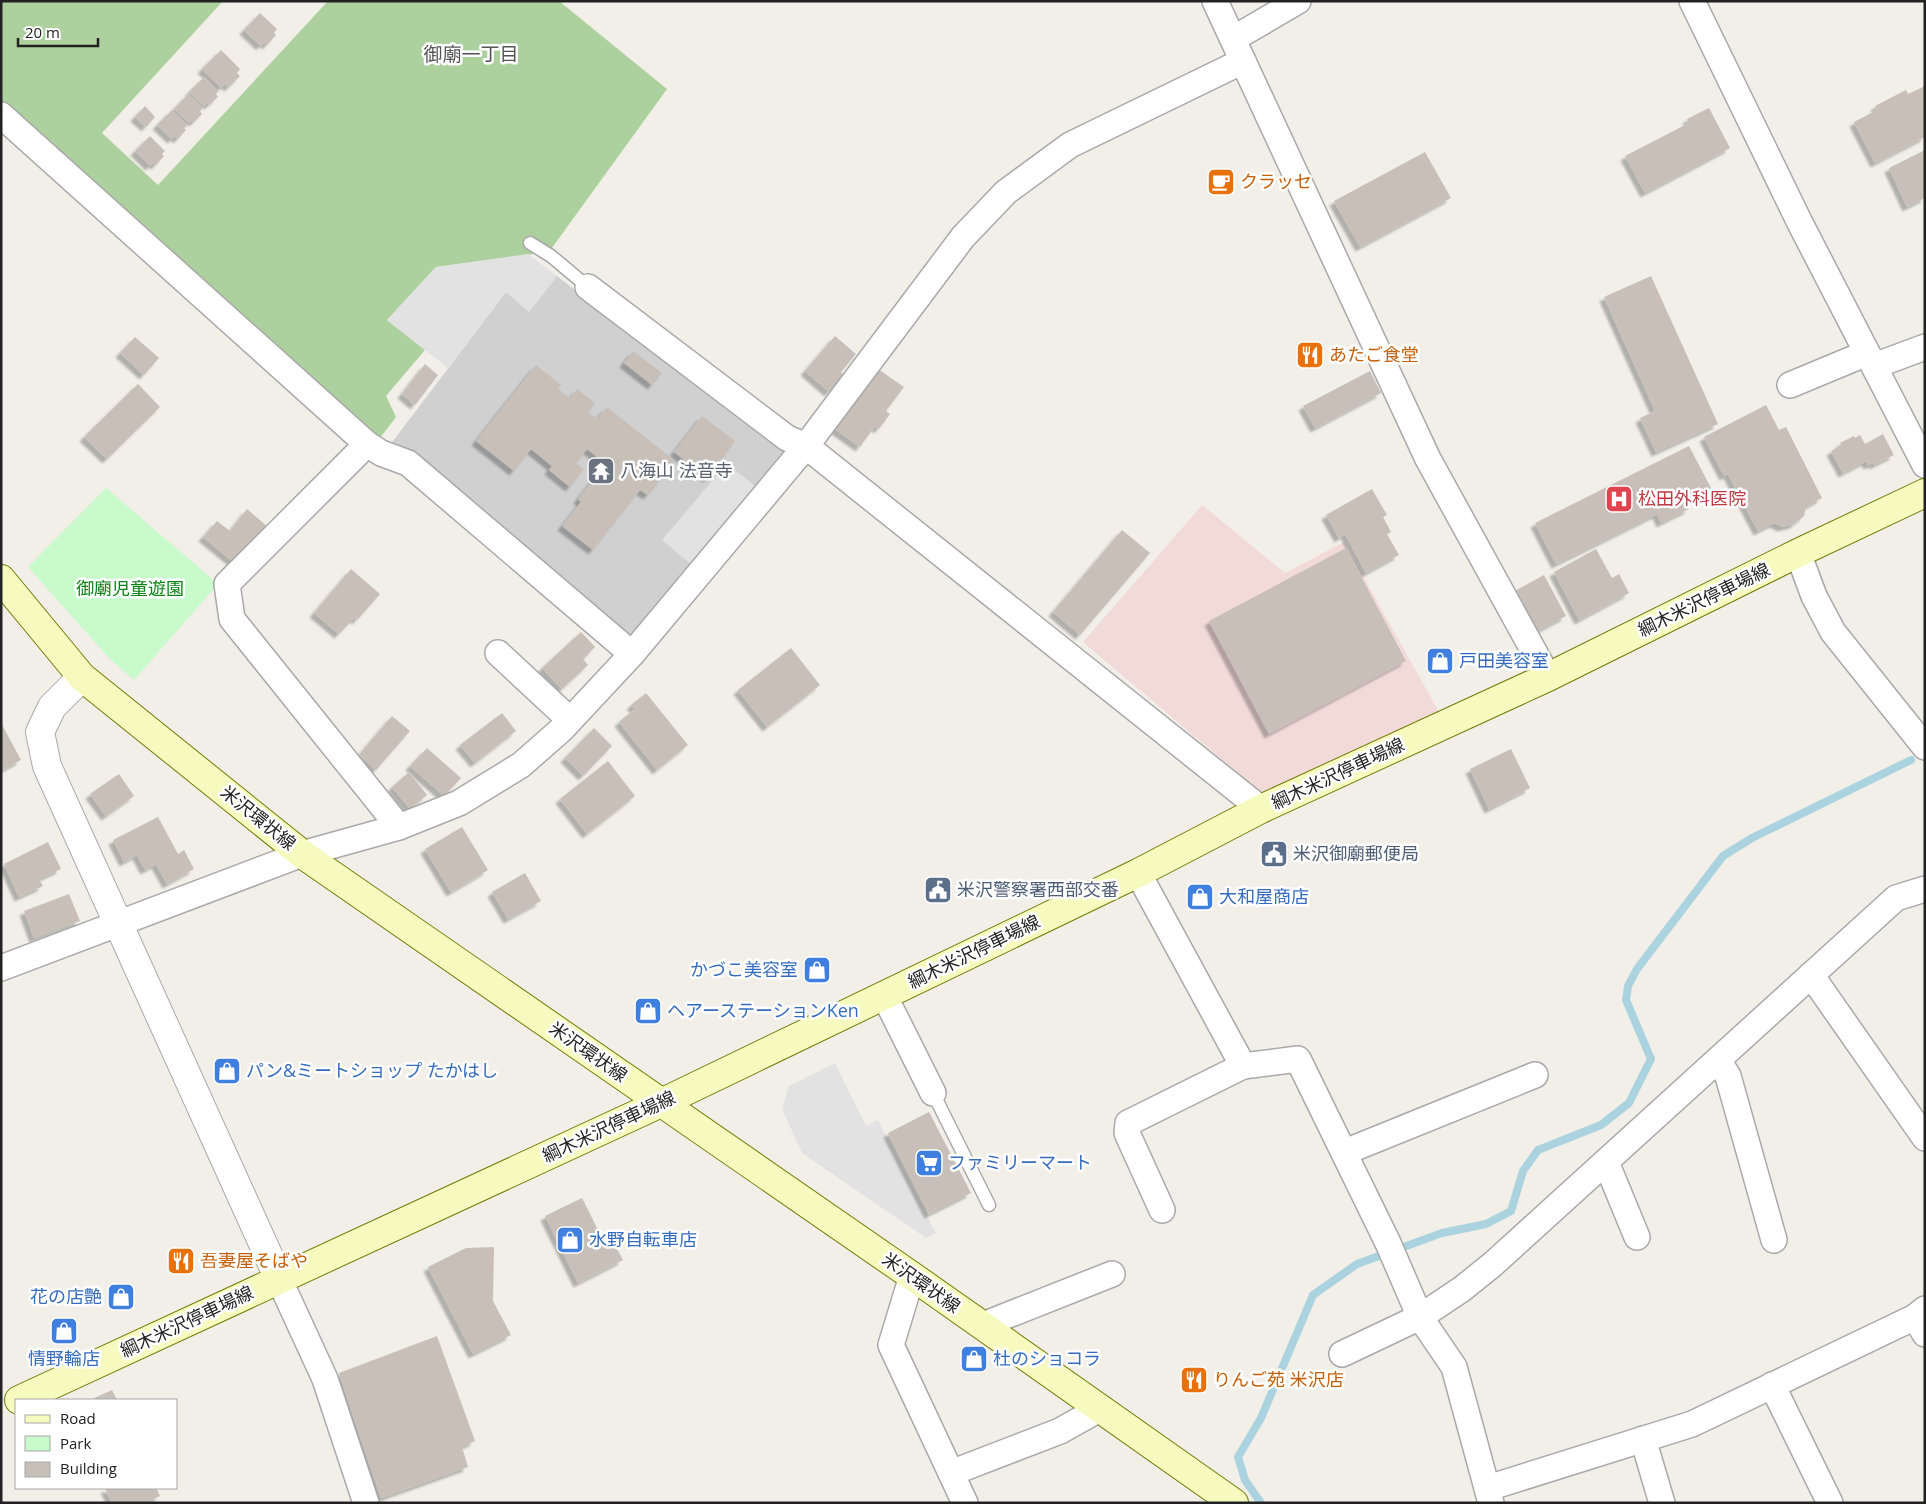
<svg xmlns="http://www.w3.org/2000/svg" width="1926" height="1504" viewBox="0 0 1926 1504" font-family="'Open Sans','Noto Sans JP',sans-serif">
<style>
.commercial{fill:#f2dad9}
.religious{fill:#d0d0d0}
.forest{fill:#add19e}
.park{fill:#c8facc}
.parking{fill:#e2e2e2}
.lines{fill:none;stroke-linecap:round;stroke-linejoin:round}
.stream{stroke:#aad3df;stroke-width:8}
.building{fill:#c7bfb8;filter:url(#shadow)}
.service-casing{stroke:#a9a9a9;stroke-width:15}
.minor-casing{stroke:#a9a9a9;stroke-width:28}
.tertiary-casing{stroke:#a9a9a9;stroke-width:30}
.secondary-casing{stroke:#707d05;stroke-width:30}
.service{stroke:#fff;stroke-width:12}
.minor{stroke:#fff;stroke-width:25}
.tertiary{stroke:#fff;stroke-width:28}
.secondary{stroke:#f7fabf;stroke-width:28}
.labels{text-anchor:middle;stroke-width:5;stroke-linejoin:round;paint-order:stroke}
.food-label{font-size:18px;fill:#c56008;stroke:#fff;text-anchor:start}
.worship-label{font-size:18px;fill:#5b616d;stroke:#fff;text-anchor:start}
.health-label{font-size:18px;fill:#be3a42;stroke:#fff;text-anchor:start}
.park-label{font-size:18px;fill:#0c8416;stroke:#fff}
.street-label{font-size:18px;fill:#222;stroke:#fff}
.shop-label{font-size:18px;fill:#366cbe;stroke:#fff;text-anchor:start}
.service-label{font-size:18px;fill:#4e5e75;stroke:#fff;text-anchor:start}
.neighbourhood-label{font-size:19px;fill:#555;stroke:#fff}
</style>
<defs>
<filter id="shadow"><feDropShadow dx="-4.5" dy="4.5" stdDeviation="1" flood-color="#0004"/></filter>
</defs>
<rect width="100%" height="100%" fill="#f2efe9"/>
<path class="commercial" d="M 1202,505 L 1285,573 L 1344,542 L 1439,712 L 1265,796 L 1083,642 Z"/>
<path class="religious" d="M 557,276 L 786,454 L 628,644 L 390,445 L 506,292 L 529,311 Z"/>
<path class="forest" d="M 1,1 L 223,1 L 102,133 L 158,185 L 328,1 L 559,1 L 667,89 L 549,252 L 436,267 L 387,320 L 425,350 L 386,396 L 396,417 L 377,442 L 1,109 Z"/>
<path class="park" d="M 106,488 L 218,584 L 134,680 L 109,658 L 28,567 Z"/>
<g class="parking">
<path d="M 528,254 L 557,276 L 529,312 L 506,292 L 448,368 L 387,320 L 436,267 Z"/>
<path d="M 727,463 L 757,488 L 693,566 L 662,540 Z"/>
<path d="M 835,1063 L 866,1126 L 878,1120 L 936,1233 L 926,1238 L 802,1153 L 782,1109 L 789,1086 Z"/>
</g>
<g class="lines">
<path class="stream" d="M 1261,1503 L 1245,1480 L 1238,1457 L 1261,1418 L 1313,1295 L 1357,1264 L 1442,1233 L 1486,1224 L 1511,1211 L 1523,1171 L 1538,1150 L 1601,1125 L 1629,1103 L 1651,1059 L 1626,1000 L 1628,986 L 1637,969 L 1723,856 L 1752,838 L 1911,760"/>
</g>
<g class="building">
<path d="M 260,13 L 277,29 L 274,33 L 276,35 L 267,45 L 264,42 L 261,46 L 244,30 Z"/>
<path d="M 221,50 L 240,69 L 237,73 L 240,76 L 229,87 L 225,84 L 221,88 L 202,69 Z"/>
<path d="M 204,77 L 218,91 L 216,94 L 218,97 L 209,105 L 207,103 L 204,106 L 189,92 Z"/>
<path d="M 1925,86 L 1925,137 L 1875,163 L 1854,122 L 1877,110 L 1875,106 L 1906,90 L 1908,94 Z"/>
<path d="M 188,94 L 203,108 L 200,111 L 202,114 L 194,122 L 192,120 L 189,123 L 174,109 Z"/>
<path d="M 145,106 L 155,117 L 146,127 L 135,117 Z"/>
<path d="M 1709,108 L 1730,148 L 1645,193 L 1625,156 L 1689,123 L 1687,119 Z"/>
<path d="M 172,110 L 187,125 L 184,128 L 186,130 L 178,139 L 175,136 L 172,139 L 157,125 Z"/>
<path d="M 150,136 L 165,151 L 162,154 L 164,156 L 156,165 L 153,163 L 150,166 L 135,151 Z"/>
<path d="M 1925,150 L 1925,198 L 1907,207 L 1889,168 Z"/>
<path d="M 1425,152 L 1451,198 L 1360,247 L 1334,201 Z"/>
<path d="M 1651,276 L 1718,424 L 1656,452 L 1640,418 L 1655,411 L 1604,297 Z"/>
<path d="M 835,336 L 856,354 L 841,372 L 843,375 L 829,392 L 805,371 Z"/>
<path d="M 135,337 L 159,358 L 144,375 L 120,353 Z"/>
<path d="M 633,351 L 662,373 L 652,385 L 624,363 Z"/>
<path d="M 425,364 L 438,375 L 415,405 L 402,394 Z"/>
<path d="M 536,365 L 561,385 L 558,389 L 570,398 L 577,389 L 595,403 L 588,412 L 597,419 L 607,407 L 675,461 L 648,495 L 640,490 L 593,550 L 562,526 L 581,502 L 578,499 L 598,473 L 602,475 L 609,466 L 587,449 L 576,463 L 584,469 L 570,487 L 549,470 L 552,466 L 531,449 L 514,471 L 476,441 Z"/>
<path d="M 878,369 L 904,387 L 886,411 L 890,414 L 879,429 L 875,426 L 860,447 L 835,429 Z"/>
<path d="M 1370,371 L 1381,393 L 1315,428 L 1303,406 Z"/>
<path d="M 138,384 L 160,407 L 107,459 L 84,437 Z"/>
<path d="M 1766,405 L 1779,430 L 1786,427 L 1822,498 L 1806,507 L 1804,516 L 1794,524 L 1782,527 L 1774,523 L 1758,531 L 1728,474 L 1724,476 L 1704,437 Z"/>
<path d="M 702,416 L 735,441 L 708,478 L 674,452 Z"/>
<path d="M 1883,434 L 1894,455 L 1874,465 L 1873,463 L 1868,465 L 1866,461 L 1843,473 L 1831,451 L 1841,445 L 1840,443 L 1854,436 L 1855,438 L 1860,435 L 1865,444 Z"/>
<path d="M 1689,446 L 1712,490 L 1686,503 L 1689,509 L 1661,523 L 1657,514 L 1556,564 L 1535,523 Z"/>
<path d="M 1372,489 L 1387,515 L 1383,517 L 1391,532 L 1387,534 L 1399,555 L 1366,573 L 1345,534 L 1339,538 L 1326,515 Z"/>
<path d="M 247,509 L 268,527 L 237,565 L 203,537 L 217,521 L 230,531 Z"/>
<path d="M 1122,530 L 1150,553 L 1080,635 L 1053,612 Z"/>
<path d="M 1346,548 L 1406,661 L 1269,734 L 1209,621 Z"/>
<path d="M 1596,549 L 1612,578 L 1619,574 L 1629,593 L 1579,620 L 1554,572 Z"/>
<path d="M 351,569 L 380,594 L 357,620 L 354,618 L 339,634 L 314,613 Z"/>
<path d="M 1544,575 L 1566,616 L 1536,632 L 1515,591 Z"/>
<path d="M 581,632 L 595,647 L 583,659 L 588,665 L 562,689 L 542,668 Z"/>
<path d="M 791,648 L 820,685 L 767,727 L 738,690 Z"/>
<path d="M 646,693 L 688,745 L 657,770 L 619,722 L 635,709 L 631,705 Z"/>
<path d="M 502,713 L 516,731 L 475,763 L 460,745 Z"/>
<path d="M 392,716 L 410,731 L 376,770 L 359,755 Z"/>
<path d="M 1,723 L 21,760 L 1,771 Z"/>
<path d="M 594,728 L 612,746 L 583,776 L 565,758 Z"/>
<path d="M 427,748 L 461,778 L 444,796 L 410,766 Z"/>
<path d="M 1511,749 L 1530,788 L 1489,809 L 1470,769 Z"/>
<path d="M 608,761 L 635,796 L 587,834 L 560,799 Z"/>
<path d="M 409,772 L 427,795 L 410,809 L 392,787 Z"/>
<path d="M 119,774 L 134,796 L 106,816 L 90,794 Z"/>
<path d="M 158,817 L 178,854 L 184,850 L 194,869 L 167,884 L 156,864 L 145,870 L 137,855 L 124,862 L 113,840 Z"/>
<path d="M 462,827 L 488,870 L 451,892 L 425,849 Z"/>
<path d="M 48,842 L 61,869 L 39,879 L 43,886 L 19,897 L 4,864 Z"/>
<path d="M 525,873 L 541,901 L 508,919 L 492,892 Z"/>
<path d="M 69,894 L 80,921 L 34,938 L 24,911 Z"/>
<path d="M 929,1112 L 971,1193 L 929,1214 L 888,1133 Z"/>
<path d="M 582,1198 L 604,1242 L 611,1238 L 623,1260 L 578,1283 L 545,1216 Z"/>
<path d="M 494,1247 L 493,1301 L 511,1335 L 473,1354 L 428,1267 L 466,1248 Z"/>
<path d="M 437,1336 L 475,1441 L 462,1447 L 468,1467 L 381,1498 L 339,1373 Z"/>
<path d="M 112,1390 L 117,1400 L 90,1400 Z"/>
<path d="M 105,1488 L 156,1488 L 160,1496 L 145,1503 L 112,1503 Z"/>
</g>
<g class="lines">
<g class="service-casing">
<g id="service">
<path d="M 530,243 L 551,256 L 588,287"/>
<path d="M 933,1093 L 989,1205"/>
</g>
</g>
<g class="minor-casing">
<g id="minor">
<path d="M 1215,1 L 1428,459 L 1548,677"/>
<path d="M 1692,1 L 1800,223 L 1925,465"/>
<path d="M 1233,39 L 1298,1"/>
<path d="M 1,115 L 367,444 L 227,584 L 232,619 L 399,827"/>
<path d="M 588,287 L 787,438 L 806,446 L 1261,809"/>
<path d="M 1874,366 L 1925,347"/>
<path d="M 1790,385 L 1867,353"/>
<path d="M 367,444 L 381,453 L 408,463 L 632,654"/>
<path d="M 1798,553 L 1814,596 L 1833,632 L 1925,747"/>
<path d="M 498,653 L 570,720"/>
<path d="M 1138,873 L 1243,1066 L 1298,1059 L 1388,1243 L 1420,1317 L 1454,1367 L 1491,1503"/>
<path d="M 1,968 L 302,854 L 399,827 L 459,803 L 521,765 L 562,729 L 632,654 L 806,446 L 963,237 L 1006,192 L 1070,145 L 1243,61"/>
<path d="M 1811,975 L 1925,1138"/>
<path d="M 884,995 L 933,1093"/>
<path d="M 1718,1060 L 1728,1076 L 1774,1240"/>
<path d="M 1345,1152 L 1535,1075"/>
<path d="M 1606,1162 L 1637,1237"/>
<path d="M 1162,1210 L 1127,1133 L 1128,1123 L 1243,1066"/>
<path d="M 912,1276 L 891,1345 L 965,1503"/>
<path d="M 279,1279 L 325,1379 L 366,1503"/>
<path d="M 1915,1317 L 1925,1334"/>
<path d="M 983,1325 L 1112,1274"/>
<path d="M 1342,1354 L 1420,1317 L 1462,1289 L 1493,1264 L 1896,898 L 1925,889"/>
<path d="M 1772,1385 L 1830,1503"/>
<path d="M 1643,1439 L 1662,1503"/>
<path d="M 951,1473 L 1060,1431 L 1101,1408"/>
<path d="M 1488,1488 L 1692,1424 L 1915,1317 L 1925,1309"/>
</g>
</g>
<g class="tertiary-casing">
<path id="tertiary" d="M 82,677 L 52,707 L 40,732 L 47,766 L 279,1279"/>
</g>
<g class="secondary-casing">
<g id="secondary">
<path d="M 1,579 L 82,677 L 302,854 L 912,1276 L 1234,1503"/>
<path d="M 19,1400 L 661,1103 L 1138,873 L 1261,809 L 1548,677 L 1798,553 L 1925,493"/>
</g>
</g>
<use href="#service" class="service"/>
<use href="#minor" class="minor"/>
<use href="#tertiary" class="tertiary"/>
<use href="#secondary" class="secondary"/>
</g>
<defs>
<g id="cafe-square" transform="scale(1.4375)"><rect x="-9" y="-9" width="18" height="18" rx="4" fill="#e8710a" stroke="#fff"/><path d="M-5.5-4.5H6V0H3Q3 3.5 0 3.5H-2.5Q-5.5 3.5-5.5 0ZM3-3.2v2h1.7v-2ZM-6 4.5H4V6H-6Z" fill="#fff"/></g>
<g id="restaurant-square" transform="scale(1.4375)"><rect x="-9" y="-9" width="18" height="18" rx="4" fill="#e8710a" stroke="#fff"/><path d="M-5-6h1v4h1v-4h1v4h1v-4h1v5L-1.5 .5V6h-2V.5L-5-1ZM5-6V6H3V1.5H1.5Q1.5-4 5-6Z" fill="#fff"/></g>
<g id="temple-square" transform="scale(1.4375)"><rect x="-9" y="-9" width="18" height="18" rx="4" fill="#6b7280" stroke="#fff"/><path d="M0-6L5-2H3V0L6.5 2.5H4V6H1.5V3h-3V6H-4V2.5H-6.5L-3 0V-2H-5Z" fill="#fff"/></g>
<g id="hospital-square" transform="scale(1.4375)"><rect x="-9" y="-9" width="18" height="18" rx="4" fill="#e0444e" stroke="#fff"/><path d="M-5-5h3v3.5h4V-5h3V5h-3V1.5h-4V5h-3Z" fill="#fff"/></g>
<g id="shop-square" transform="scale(1.4375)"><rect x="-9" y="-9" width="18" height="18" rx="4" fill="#3f7fe0" stroke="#fff"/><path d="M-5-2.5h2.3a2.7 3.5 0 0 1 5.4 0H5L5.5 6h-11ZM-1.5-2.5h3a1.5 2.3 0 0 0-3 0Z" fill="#fff"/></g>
<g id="civic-square" transform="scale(1.4375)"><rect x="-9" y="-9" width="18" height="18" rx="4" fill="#5c6f8a" stroke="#fff"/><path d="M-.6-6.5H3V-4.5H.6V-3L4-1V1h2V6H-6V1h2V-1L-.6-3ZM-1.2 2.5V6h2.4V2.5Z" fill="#fff"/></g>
<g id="supermarket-square" transform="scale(1.4375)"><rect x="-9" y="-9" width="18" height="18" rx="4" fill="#3f7fe0" stroke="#fff"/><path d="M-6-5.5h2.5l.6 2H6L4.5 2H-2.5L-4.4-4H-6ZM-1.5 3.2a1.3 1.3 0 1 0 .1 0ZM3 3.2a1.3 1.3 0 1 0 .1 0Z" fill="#fff"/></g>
</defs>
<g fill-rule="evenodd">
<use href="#cafe-square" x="1221" y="182"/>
<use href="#restaurant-square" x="1310" y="355"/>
<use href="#temple-square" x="601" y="471"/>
<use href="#hospital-square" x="1619" y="499"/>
<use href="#shop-square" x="1440" y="661"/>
<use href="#civic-square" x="1274" y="854"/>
<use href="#civic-square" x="938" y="890"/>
<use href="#shop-square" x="1200" y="897"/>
<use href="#shop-square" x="817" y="970"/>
<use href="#shop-square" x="648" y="1011"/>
<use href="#shop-square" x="227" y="1071"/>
<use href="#supermarket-square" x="929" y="1163"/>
<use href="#shop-square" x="570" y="1240"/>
<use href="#restaurant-square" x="181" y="1261"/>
<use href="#shop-square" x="121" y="1297"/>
<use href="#shop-square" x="64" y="1331"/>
<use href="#shop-square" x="974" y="1359"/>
<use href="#restaurant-square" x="1194" y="1380"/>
</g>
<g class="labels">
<g class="food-label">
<text x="1240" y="188">クラッセ</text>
<text x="1329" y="361">あたご食堂</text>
<text x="200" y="1267">吾妻屋そばや</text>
<text x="1213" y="1386">りんご苑 米沢店</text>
</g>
<g class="worship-label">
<text x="620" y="477">八海山 法音寺</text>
</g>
<g class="health-label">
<text x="1638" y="505">松田外科医院</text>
</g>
<g class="park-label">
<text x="130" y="595">御廟児童遊園</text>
</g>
<g class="street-label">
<text transform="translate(1704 600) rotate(-26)" y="6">綱木米沢停車場線</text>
<text transform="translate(1338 774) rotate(-25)" y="6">綱木米沢停車場線</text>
<text transform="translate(258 818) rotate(39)" y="6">米沢環状線</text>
<text transform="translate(974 952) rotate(-26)" y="6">綱木米沢停車場線</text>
<text transform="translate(588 1052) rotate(35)" y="6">米沢環状線</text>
<text transform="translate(609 1127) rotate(-25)" y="6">綱木米沢停車場線</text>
<text transform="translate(921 1283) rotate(35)" y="6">米沢環状線</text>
<text transform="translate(187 1322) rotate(-25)" y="6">綱木米沢停車場線</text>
</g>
<g class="shop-label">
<text x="1459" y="667">戸田美容室</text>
<text x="1219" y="903">大和屋商店</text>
<text x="798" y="976" text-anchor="end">かづこ美容室</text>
<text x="667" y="1017">ヘアーステーションKen</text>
<text x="246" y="1077">パン&amp;ミートショップ たかはし</text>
<text x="948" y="1169">ファミリーマート</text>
<text x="589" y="1246">水野自転車店</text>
<text x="102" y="1303" text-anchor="end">花の店艶</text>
<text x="64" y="1365" text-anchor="middle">情野輪店</text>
<text x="993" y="1365">杜のショコラ</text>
</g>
<g class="service-label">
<text x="1293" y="860">米沢御廟郵便局</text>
<text x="957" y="896">米沢警察署西部交番</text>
</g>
<g class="neighbourhood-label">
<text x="471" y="61">御廟一丁目</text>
</g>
</g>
<rect width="1926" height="1504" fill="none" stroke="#222222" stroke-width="5"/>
<rect x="15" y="1399" width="162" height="90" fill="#ffffff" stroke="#a7a7a7"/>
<rect x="25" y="1415" width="25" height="8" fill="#f7fabf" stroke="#a7a7a7"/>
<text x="60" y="1424" font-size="15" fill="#222222">Road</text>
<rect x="25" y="1436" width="25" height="15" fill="#c8facc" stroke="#a7a7a7"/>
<text x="60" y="1449" font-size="15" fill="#222222">Park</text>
<rect x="25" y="1462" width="25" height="15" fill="#c7bfb8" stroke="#a7a7a7"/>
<text x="60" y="1474" font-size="15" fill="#222222">Building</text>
<path d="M18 38v8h80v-8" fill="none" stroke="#222222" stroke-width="2.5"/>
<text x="25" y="38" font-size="15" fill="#222222" stroke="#ffffff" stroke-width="4" paint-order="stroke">20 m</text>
</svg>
